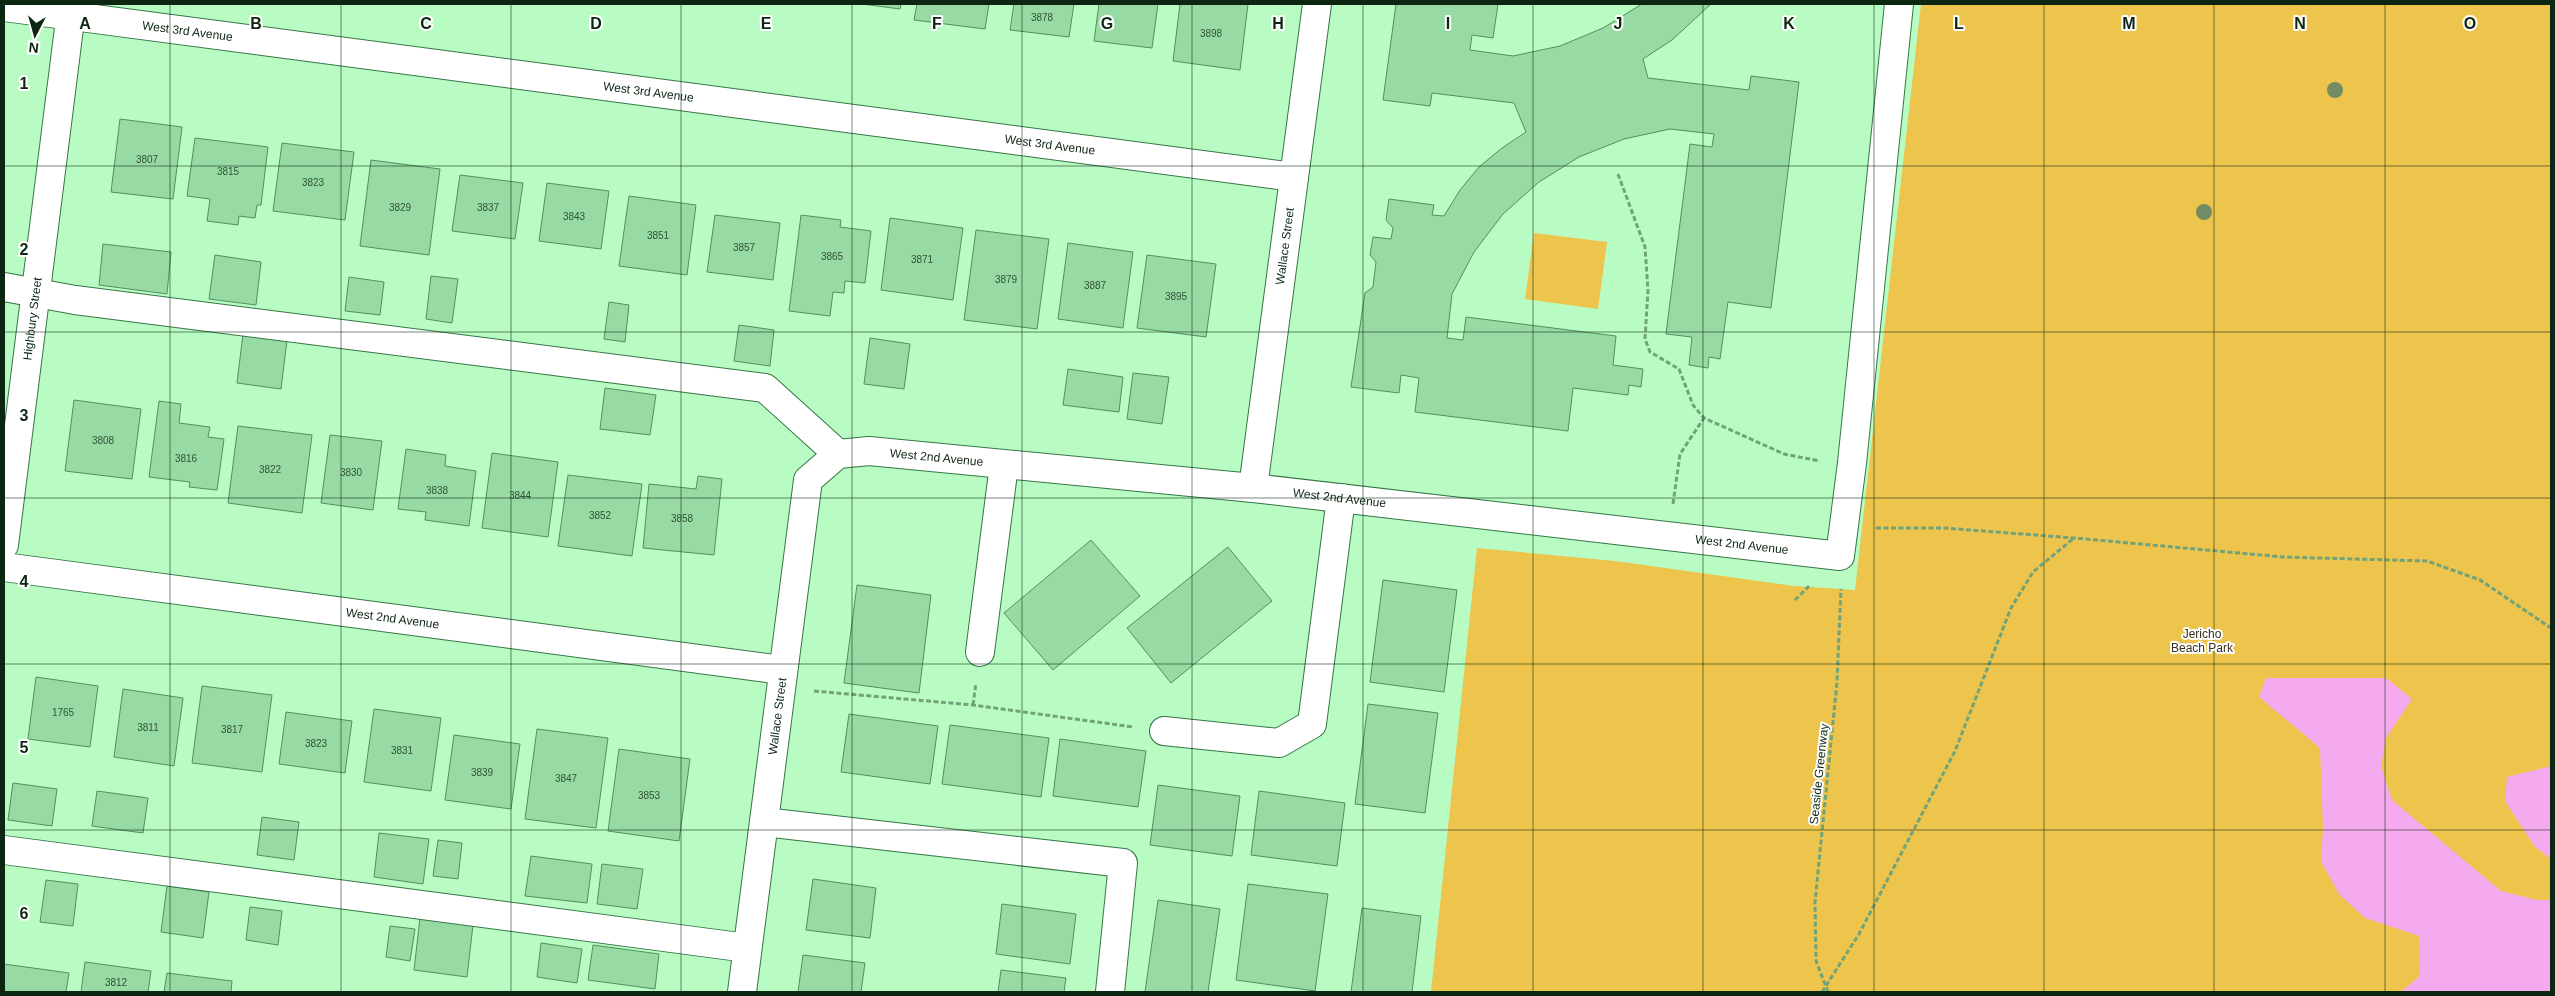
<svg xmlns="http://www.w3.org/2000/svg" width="2555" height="996" viewBox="0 0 2555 996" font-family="Helvetica,sans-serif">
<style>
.green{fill:#edc44c}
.water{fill:#f5aaef}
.building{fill:#98daa4;stroke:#51905e}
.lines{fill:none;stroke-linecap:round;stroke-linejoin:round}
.minor-casing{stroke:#367646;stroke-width:30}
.path{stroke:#71a37a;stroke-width:3;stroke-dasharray:5 2.5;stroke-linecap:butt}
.minor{stroke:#fff;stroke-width:28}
.tree{fill:#738c67}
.grid{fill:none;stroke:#0c2612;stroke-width:1;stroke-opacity:0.55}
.labels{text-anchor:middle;stroke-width:4;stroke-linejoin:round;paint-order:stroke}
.number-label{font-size:10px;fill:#2f5336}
.street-label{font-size:12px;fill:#0c2612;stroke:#fff}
.park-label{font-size:12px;fill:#3a311b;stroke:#fff}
.grid-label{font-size:16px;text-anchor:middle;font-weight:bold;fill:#0c2612;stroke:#fff;stroke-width:4;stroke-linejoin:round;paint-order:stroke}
</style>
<rect width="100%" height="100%" fill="#b8fbc3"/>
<g class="green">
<path d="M 1921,4 L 2551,4 L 2551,992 L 1431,992 L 1477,548 L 1615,561 L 1794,586 L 1855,590 Z"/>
<path d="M 1534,233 L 1607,242 L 1598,309 L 1525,299 Z"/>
</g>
<g class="water">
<path d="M 2266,678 L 2386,678 L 2412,699 L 2386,738 L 2381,766 L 2392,800 L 2501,891 L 2537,900 L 2551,900 L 2551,992 L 2401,992 L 2420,976 L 2419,936 L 2365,918 L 2339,894 L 2321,861 L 2323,828 L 2320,748 L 2259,697 Z"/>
<path d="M 2551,766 L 2551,859 L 2535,847 L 2505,801 L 2507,777 Z"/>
</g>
<g class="building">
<path d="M 862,4 L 901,4 L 900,9 Z"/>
<path d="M 917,4 L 989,4 L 985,29 L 914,20 Z"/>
<path d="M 1014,4 L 1074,4 L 1069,37 L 1010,30 Z"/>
<path d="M 1099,4 L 1158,4 L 1152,48 L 1094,41 Z"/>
<path d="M 1180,4 L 1248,4 L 1240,70 L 1173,61 Z"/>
<path d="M 1396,4 L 1498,4 L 1493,38 L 1472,35 L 1470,50 L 1513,56 L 1560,46 L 1603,28 L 1642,4 L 1711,4 L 1672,40 L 1643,59 L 1648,78 L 1749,90 L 1751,76 L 1799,82 L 1771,308 L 1728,302 L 1720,359 L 1709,357 L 1708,368 L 1689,365 L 1692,337 L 1666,334 L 1690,144 L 1712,147 L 1714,134 L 1670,129 L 1624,139 L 1579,157 L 1539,182 L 1503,214 L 1474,252 L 1452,294 L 1447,338 L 1463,340 L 1466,317 L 1616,336 L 1613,365 L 1643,369 L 1641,387 L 1629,385 L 1628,395 L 1573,388 L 1568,431 L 1415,412 L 1419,378 L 1401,375 L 1399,393 L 1351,387 L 1365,293 L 1373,287 L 1376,262 L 1370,255 L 1373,237 L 1391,239 L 1393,228 L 1386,220 L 1389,199 L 1434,205 L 1432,215 L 1444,216 L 1460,190 L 1479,167 L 1502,148 L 1526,132 L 1514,103 L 1432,93 L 1430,106 L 1383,100 Z"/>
<path d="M 120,119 L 182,127 L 173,199 L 111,192 Z"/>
<path d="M 195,138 L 268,147 L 261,205 L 257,205 L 255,218 L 239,216 L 238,225 L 207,221 L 210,199 L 187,196 Z"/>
<path d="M 282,143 L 354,152 L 345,220 L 273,211 Z"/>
<path d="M 371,160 L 440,169 L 429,255 L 360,246 Z"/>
<path d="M 460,175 L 523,183 L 515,239 L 452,231 Z"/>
<path d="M 547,183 L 609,191 L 601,249 L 539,241 Z"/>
<path d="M 629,196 L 696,205 L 687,275 L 619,266 Z"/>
<path d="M 715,215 L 780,223 L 773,280 L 707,272 Z"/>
<path d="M 801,215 L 841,220 L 840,227 L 871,231 L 865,283 L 845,281 L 844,293 L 833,292 L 830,316 L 789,311 Z"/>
<path d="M 890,218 L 963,228 L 953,300 L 881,290 Z"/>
<path d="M 976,230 L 1049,239 L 1037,329 L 964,320 Z"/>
<path d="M 1068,243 L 1133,252 L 1123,328 L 1058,319 Z"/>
<path d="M 103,244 L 171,252 L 167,294 L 99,285 Z"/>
<path d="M 215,255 L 261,262 L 256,305 L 209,299 Z"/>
<path d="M 1147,255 L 1216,264 L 1206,337 L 1137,328 Z"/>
<path d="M 431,276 L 458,279 L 452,323 L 426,319 Z"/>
<path d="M 349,277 L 384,282 L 380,315 L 345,311 Z"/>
<path d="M 609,302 L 629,305 L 625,342 L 604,339 Z"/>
<path d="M 739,325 L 774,330 L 770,366 L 734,361 Z"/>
<path d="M 243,334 L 287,340 L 281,389 L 237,383 Z"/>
<path d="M 870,338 L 910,344 L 904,389 L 864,384 Z"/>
<path d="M 1068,369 L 1123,377 L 1119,412 L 1063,405 Z"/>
<path d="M 1133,373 L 1169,377 L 1162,424 L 1127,419 Z"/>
<path d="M 605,388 L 656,395 L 650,435 L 600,429 Z"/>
<path d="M 74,400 L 141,409 L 132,479 L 65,471 Z"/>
<path d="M 159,401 L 181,404 L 179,423 L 210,427 L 208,437 L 224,439 L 217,490 L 189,487 L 190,482 L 149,477 Z"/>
<path d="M 238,426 L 312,435 L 302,513 L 228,503 Z"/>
<path d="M 330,435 L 382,441 L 373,510 L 321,503 Z"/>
<path d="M 406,449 L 446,455 L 445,466 L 476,471 L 469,526 L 425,520 L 426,512 L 398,509 Z"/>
<path d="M 492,453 L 558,462 L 548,537 L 482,528 Z"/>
<path d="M 568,475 L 642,484 L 632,556 L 558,546 Z"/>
<path d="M 698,476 L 722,479 L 714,555 L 643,548 L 649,484 L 696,489 Z"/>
<path d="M 1091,540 L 1140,596 L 1053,670 L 1004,613 Z"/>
<path d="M 1228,547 L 1272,601 L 1171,683 L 1127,628 Z"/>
<path d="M 1383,580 L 1457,590 L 1444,692 L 1370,682 Z"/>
<path d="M 857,585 L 931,595 L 919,693 L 844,683 Z"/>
<path d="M 36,677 L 98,686 L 90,747 L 28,739 Z"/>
<path d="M 202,686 L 272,695 L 262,772 L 192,763 Z"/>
<path d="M 123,689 L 183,698 L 174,766 L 114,757 Z"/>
<path d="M 1368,704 L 1438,713 L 1425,813 L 1355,804 Z"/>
<path d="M 374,709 L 441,718 L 431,791 L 364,782 Z"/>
<path d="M 286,712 L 352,721 L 345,773 L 279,764 Z"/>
<path d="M 849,714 L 938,726 L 930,784 L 841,772 Z"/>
<path d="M 950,725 L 1049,738 L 1041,797 L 942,784 Z"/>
<path d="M 537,729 L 608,738 L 596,828 L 525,819 Z"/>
<path d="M 454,735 L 520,744 L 511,809 L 445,800 Z"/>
<path d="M 1060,739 L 1146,751 L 1138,807 L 1053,796 Z"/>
<path d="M 619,749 L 690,759 L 679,841 L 608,831 Z"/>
<path d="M 13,783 L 57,789 L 52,826 L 8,820 Z"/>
<path d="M 1158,785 L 1240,796 L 1232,856 L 1150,845 Z"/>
<path d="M 97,791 L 148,798 L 143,833 L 92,826 Z"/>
<path d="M 1259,791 L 1345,803 L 1337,866 L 1251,855 Z"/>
<path d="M 262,817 L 299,822 L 294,860 L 257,855 Z"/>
<path d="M 379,833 L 429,839 L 423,884 L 374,877 Z"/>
<path d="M 438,840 L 462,843 L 458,879 L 433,876 Z"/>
<path d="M 531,856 L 592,864 L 587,903 L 525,896 Z"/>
<path d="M 602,864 L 643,869 L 637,909 L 597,904 Z"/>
<path d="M 813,879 L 876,888 L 870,938 L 806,930 Z"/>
<path d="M 46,880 L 78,884 L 73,926 L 40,922 Z"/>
<path d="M 1248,884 L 1328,894 L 1315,991 L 1236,980 Z"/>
<path d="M 167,886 L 209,892 L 203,938 L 161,932 Z"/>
<path d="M 1158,900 L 1220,909 L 1208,992 L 1145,992 Z"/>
<path d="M 1002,904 L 1076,914 L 1070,964 L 996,954 Z"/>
<path d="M 250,907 L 282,911 L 278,945 L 246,940 Z"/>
<path d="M 1362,908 L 1421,916 L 1412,992 L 1351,992 Z"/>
<path d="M 420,918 L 473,925 L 467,977 L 414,970 Z"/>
<path d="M 390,926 L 415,929 L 410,961 L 386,957 Z"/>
<path d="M 541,943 L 582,949 L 577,983 L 537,977 Z"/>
<path d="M 593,945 L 659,954 L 655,989 L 588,980 Z"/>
<path d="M 803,955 L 865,963 L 861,992 L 798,992 Z"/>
<path d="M 85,962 L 151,971 L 148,992 L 81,992 Z"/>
<path d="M 4,964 L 69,973 L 66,992 L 4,992 Z"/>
<path d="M 1001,970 L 1066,978 L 1064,992 L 998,992 Z"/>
<path d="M 167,973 L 232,981 L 231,992 L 164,992 Z"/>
</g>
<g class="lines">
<g class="minor-casing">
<g id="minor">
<path id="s1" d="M 4,7 L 1294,177"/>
<path d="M 4,287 L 75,300 L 765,388 L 838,454"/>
<path id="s2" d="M 838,454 L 869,451 L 1253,488 L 1840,556 L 1852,463 L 1899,4"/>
<path id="s3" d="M 1253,488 L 1317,4"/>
<path id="s4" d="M 4,545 L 72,4"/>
<path id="s5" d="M 4,567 L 782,670"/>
<path d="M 980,652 L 1004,465"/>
<path d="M 1164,731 L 1279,743 L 1312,724 L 1341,498"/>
<path d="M 764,822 L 1123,863 L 1110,992"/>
<path d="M 4,850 L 747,948"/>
<path id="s6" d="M 742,992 L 808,480 L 838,454"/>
</g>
</g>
<g class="path">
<path d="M 1618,174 L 1645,247 L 1648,290 L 1645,339 L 1650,352 L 1679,369 L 1693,405 L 1704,418 L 1784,454 L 1820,461"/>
<path d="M 1673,504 L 1680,454 L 1704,418"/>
<path d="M 1876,528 L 1944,528 L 2074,538 L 2283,557 L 2427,561 L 2480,580 L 2551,628"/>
<path d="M 1795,600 L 1809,586"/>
<path d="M 814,691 L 973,705 L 1133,727"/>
<path d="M 973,705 L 976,683"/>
<path d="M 1822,992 L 1859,934 L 1955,751 L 2011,608 L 2033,572 L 2074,538"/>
<path d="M 1828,992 L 1816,961 L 1815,902 L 1837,682 L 1841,589"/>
</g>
<use href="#minor" class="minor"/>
</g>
<g class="tree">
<circle cx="2335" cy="90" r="8"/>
<circle cx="2204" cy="212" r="8"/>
</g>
<path class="grid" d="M 170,4 L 170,992M 341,4 L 341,992M 511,4 L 511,992M 681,4 L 681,992M 852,4 L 852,992M 1022,4 L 1022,992M 1192,4 L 1192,992M 1363,4 L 1363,992M 1533,4 L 1533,992M 1703,4 L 1703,992M 1874,4 L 1874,992M 2044,4 L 2044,992M 2214,4 L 2214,992M 2385,4 L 2385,992M 4,166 L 2551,166M 4,332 L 2551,332M 4,498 L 2551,498M 4,664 L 2551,664M 4,830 L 2551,830"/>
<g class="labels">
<g class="number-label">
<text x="1042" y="21">3878</text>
<text x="1211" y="37">3898</text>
<text x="147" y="163">3807</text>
<text x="228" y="175">3815</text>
<text x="313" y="186">3823</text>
<text x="400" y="211">3829</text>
<text x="488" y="211">3837</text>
<text x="574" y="220">3843</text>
<text x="658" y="239">3851</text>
<text x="744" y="251">3857</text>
<text x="832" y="260">3865</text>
<text x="922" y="263">3871</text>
<text x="1006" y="283">3879</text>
<text x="1095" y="289">3887</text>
<text x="1176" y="300">3895</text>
<text x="103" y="444">3808</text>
<text x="186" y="462">3816</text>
<text x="270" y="473">3822</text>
<text x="351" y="476">3830</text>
<text x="437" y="494">3838</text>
<text x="520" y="499">3844</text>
<text x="600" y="519">3852</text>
<text x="682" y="522">3858</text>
<text x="63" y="716">1765</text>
<text x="148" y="731">3811</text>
<text x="232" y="733">3817</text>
<text x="316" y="747">3823</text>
<text x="402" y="754">3831</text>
<text x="482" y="776">3839</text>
<text x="566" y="782">3847</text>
<text x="649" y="799">3853</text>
<text x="116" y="986">3812</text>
</g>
<g class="street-label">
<text dy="4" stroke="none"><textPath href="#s1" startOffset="185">West 3rd Avenue</textPath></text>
<text dy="4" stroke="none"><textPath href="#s1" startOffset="650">West 3rd Avenue</textPath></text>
<text dy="4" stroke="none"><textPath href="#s1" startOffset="1055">West 3rd Avenue</textPath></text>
<text dy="4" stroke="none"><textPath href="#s3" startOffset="244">Wallace Street</textPath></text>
<text dy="4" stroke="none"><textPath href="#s4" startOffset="228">Highbury Street</textPath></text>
<text dy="4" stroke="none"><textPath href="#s2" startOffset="99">West 2nd Avenue</textPath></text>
<text dy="4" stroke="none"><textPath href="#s2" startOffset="504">West 2nd Avenue</textPath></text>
<text dy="4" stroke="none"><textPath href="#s2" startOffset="909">West 2nd Avenue</textPath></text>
<text dy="4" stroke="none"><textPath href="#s5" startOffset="392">West 2nd Avenue</textPath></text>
<text dy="4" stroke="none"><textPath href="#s6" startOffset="278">Wallace Street</textPath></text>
<text transform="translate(1819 774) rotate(-84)" y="4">Seaside Greenway</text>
</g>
<g class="park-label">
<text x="2202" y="638">Jericho<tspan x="2202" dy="14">Beach Park</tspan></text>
</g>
</g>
<g class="grid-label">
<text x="85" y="29">A</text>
<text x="256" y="29">B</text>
<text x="426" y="29">C</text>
<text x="596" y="29">D</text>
<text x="766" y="29">E</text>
<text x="937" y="29">F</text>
<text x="1107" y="29">G</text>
<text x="1278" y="29">H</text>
<text x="1448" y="29">I</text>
<text x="1618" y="29">J</text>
<text x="1789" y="29">K</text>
<text x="1959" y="29">L</text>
<text x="2129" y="29">M</text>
<text x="2300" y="29">N</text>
<text x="2470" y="29">O</text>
<text x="24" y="89">1</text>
<text x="24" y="255">2</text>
<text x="24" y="421">3</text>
<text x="24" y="587">4</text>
<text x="24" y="753">5</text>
<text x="24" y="919">6</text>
</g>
<rect width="2555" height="996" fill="none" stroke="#0c2612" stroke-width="10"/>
<g transform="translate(35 35) rotate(186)" stroke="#ffffff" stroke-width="4" paint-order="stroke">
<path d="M0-4L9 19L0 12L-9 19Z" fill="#0c2612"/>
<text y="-8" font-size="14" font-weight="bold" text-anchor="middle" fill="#0c2612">N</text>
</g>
</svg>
